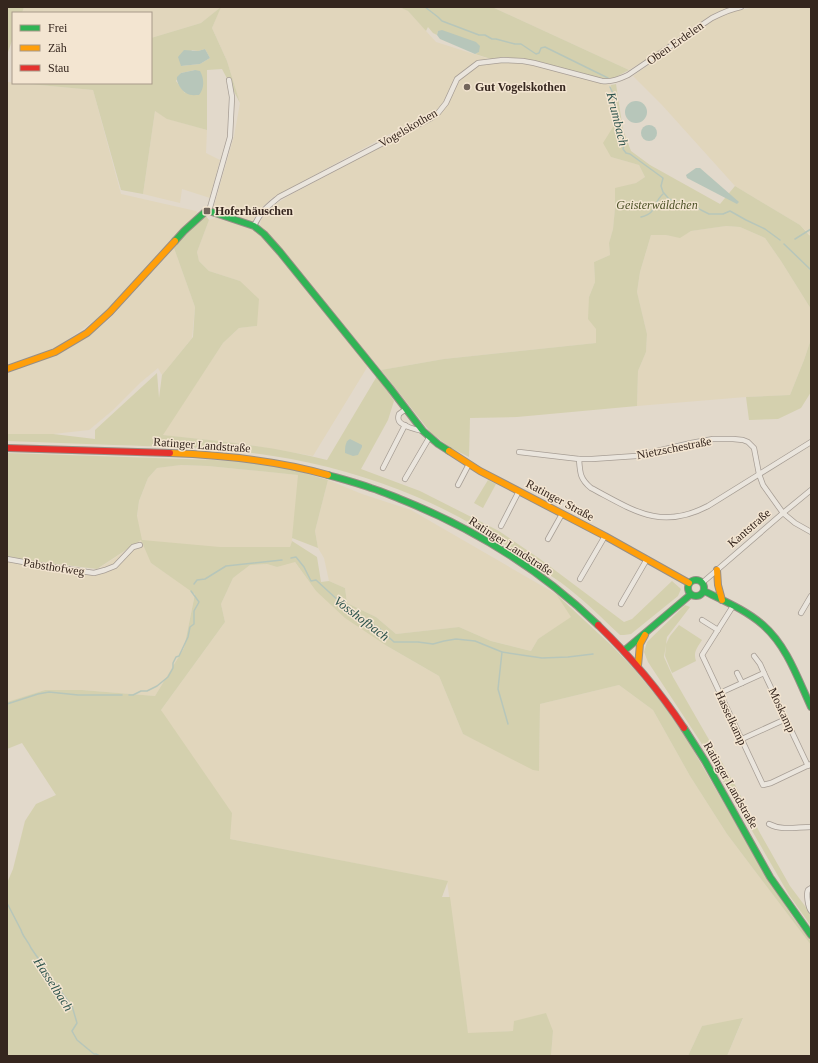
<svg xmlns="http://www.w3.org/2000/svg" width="818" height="1063" viewBox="0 0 818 1063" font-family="Georgia,serif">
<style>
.farmland{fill:#e1d6bc}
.green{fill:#d4d0ae;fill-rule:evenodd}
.water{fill:#b7c6ba}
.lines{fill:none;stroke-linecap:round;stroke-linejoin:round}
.stream{stroke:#b7c6ba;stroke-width:1.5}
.street-casing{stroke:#a79e95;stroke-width:6}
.fast-casing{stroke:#978e85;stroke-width:8}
.slow-casing{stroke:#978e85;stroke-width:8}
.jam-casing{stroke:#978e85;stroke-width:8}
.street{stroke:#eae5dd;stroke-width:4.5}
.fast{stroke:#30b455;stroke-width:6}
.slow{stroke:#ff9f0a;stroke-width:6}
.jam{stroke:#e5322d;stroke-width:6}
.poi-dot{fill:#72655b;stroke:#f3e5d1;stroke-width:1.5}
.labels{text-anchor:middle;stroke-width:3;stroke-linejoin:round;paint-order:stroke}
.street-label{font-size:12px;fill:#35261e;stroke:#f3e5d1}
.poi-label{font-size:12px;font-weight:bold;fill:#35261e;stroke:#f3e5d1;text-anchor:start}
.park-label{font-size:12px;font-style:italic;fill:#4b5025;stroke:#f3e5d1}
.water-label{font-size:13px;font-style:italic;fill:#2e544d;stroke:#f3e5d1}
</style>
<rect width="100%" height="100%" fill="#e2d9cb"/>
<g class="farmland">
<path d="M 24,7 L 399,7 L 408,11 L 436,42 L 499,62 L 526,63 L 575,77 L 611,85 L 613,127 L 611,157 L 639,165 L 645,177 L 636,183 L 615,189 L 615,208 L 613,229 L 609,243 L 610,255 L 594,262 L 595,282 L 589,297 L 596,329 L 596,343 L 444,359 L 381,370 L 268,234 L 260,227 L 261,219 L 269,208 L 292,194 L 432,120 L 436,109 L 272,198 L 259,210 L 253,222 L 213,209 L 234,136 L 240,103 L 227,61 L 212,28 L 220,8 L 201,23 L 151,38 L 151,13 L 22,13 Z"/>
<path d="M 492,7 L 731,7 L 715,13 L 691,29 L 665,48 L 629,70 Z"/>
<path d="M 756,7 L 811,7 L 811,236 L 800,225 L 735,186 L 662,105 L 633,76 L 706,24 L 727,12 Z"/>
<path d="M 7,82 L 93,90 L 121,194 L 196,211 L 198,213 L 102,315 L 57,347 L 7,365 Z"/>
<path d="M 155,111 L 168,119 L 207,130 L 206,153 L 220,160 L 210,198 L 182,189 L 180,203 L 143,194 Z"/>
<path d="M 216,218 L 254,230 L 264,238 L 368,366 L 313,456 L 244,444 L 162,435 L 223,343 L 239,328 L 257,326 L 240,281 L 209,271 L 199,261 L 197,252 L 209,220 Z"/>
<path d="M 726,226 L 740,227 L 765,238 L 781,261 L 811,309 L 811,339 L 804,360 L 790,395 L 746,397 L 637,406 L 638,371 L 646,352 L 647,334 L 637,292 L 640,272 L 651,235 L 666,235 L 680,237 L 691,231 Z"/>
<path d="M 174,248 L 195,307 L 192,338 L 162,375 L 158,368 L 141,382 L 113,410 L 89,430 L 53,434 L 7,434 L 7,373 L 69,349 L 108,321 Z"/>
<path d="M 181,465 L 208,466 L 299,475 L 292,541 L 290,547 L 220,547 L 151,563 L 195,593 L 184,648 L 155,696 L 82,690 L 45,690 L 7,702 L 7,561 L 89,575 L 141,540 L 137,517 L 139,501 L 148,478 L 157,468 Z"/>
<path d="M 328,480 L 362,494 L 411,510 L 556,594 L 572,617 L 538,639 L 531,651 L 491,641 L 459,627 L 396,634 L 376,617 L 347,603 L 345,588 L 329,581 L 324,558 L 318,548 L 315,531 Z"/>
<path d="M 294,561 L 316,591 L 387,646 L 439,676 L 463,734 L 539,771 L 540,704 L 619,685 L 653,710 L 690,776 L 727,834 L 811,945 L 811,1056 L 727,1056 L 743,1019 L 702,1026 L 688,1056 L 551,1056 L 553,1031 L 513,1031 L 468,1034 L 447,881 L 230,839 L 161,710 L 225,622 L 221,604 L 233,578 L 250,565 L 267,564 L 277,567 Z"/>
</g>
<g class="green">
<path d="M 7,7 L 24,7 L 22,13 L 13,13 L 13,38 L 7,55 Z"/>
<path d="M 221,7 L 212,28 L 227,61 L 240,103 L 222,69 L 207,70 L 207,130 L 167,119 L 155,111 L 143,194 L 121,190 L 93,90 L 18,83 L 151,83 L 151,38 L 201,23 ZM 205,49 L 210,58 L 200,64 L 181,66 L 192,50 L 198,51 ZM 195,70 L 185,93 L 176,81 L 181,73 Z"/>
<path d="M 399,7 L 492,7 L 629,70 L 614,78 L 602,79 L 525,59 L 504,57 L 491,59 L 475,54 L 479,52 L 438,31 L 437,35 L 433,33 L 428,27 L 426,31 L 408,11 Z"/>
<path d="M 616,84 L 623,130 L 631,151 L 650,165 L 720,204 L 735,186 L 800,225 L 809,235 L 811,236 L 811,309 L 781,261 L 765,238 L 740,227 L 726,226 L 691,231 L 680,238 L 666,235 L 651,235 L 640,272 L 637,292 L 647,334 L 646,352 L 638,371 L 637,406 L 517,417 L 470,418 L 469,457 L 451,448 L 431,433 L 381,370 L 444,359 L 596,343 L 596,329 L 588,319 L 589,297 L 595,282 L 594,262 L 610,255 L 609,243 L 613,229 L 615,208 L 615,188 L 636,183 L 645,177 L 639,165 L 611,157 L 603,143 L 613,127 L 611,85 Z"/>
<path d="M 206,216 L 209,220 L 197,252 L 199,261 L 209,271 L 240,281 L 259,299 L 257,326 L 239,328 L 223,343 L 163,435 C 218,441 274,446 327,460 L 377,376 L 394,401 L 388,420 L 361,469 L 420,491 L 499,531 L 540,559 L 624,622 L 632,619 L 672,581 L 681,589 L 678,596 L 631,634 L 624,635 L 620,635 C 603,619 586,602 568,588 C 558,580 548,574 538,567 C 500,540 460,515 417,497 C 372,478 321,463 273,456 C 220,447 167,447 114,445 C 78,444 43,442 7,441 L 7,434 L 53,434 L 95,439 L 95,430 L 157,373 L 159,398 L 162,375 L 193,337 L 195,307 L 174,248 L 188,230 Z"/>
<path d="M 811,339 L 811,392 L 801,408 L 778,419 L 749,420 L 746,397 L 790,395 L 804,360 Z"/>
<path d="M 7,453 L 214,460 L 267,464 L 301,472 L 328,480 L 315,531 L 318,548 L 292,538 L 298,475 L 208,466 L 181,465 L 157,468 L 148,478 L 139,501 L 137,516 L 142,540 L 220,547 L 290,547 L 292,541 L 317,557 L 321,582 L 329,581 L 345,588 L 347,603 L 376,617 L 396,634 L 459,627 L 491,641 L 531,651 L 538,639 L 571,617 L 556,594 L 612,646 L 634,669 L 667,709 L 692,748 L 766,876 L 792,916 L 811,941 L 811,945 L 727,834 L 690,776 L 653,710 L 619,685 L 540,704 L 539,771 L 533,770 L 463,734 L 439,676 L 387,646 L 345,618 L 316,591 L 295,562 L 277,567 L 267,564 L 250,565 L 233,578 L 221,604 L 225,622 L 161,710 L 232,813 L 230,839 L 448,881 L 442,897 L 450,897 L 468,1033 L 513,1031 L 514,1021 L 546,1013 L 553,1031 L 551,1056 L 7,1056 L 7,883 L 13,869 L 25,821 L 36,804 L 56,795 L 22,743 L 7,749 L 7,702 L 45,690 L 82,690 L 155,696 L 184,648 L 195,594 L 151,563 L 141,540 L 97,569 L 32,561 L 7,556 Z"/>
<path d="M 488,480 L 496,484 L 483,508 L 474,503 Z"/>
<path d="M 685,605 L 690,607 L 667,637 L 666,644 L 670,636 L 679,625 L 702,640 C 697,648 693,652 696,661 L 672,673 L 665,656 L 666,645 L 664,657 L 673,677 L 735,785 L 760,833 L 790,886 L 811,914 L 811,926 L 789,895 L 781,881 L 700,741 L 648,662 L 644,652 L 647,642 Z"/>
<path d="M 743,1018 L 727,1056 L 688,1056 L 702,1026 Z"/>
</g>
<g class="water">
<path d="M 442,30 L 476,42 L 480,46 L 479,52 L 475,54 L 440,39 L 437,35 L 438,31 Z"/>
<path d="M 205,49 L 210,58 L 200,64 L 181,66 L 178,57 L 184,50 L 198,51 Z"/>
<path d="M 195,70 L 200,71 C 204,78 205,88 199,95 C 195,95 190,96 186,93 C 181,90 176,82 177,77 L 181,73 Z"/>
<circle cx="636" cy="112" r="11"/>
<circle cx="649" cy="133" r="8"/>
<path d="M 696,168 L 700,168 L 739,202 L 737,204 L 687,178 L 686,175 Z"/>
<path d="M 350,439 L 362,445 L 362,447 L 358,455 L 353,456 L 345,453 C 345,448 345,441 350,439 Z"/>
</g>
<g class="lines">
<g class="stream">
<path d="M 425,7 L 438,17 L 442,21 L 479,35 L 485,35 L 492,39 L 496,39 L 515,44 L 521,44 L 536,54 L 539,53 L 541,48 L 545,47 L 608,78"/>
<path d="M 610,87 C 613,93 616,101 616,108 C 616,113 615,119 617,124 C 618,129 621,131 620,136 L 625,141 L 623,149 L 626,153 L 630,154 L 663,178 L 661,186 L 663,192 L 669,199 L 676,202 L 692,204 L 701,210 L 709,214 L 723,214 L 730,211 L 746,220 L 765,229 L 780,240"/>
<path d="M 641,217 C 658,213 653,202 663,194"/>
<path d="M 795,239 L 811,229"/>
<path d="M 784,244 L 811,270"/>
<path d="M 291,558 L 296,557 L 304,567 L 311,581 L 316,580 L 341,603 L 380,629 L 394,642 L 418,642 L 433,644 L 444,641 L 456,639 L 475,641 L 502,652 L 542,658 L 568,657 L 593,654"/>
<path d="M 194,584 L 197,580 L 205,579 L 226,566 L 282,560"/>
<path d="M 502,652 L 498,689 L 508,724"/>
<path d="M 129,695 L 133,695 L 141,691 L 147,691 L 157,686 L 168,677 L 173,668 L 173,663 L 176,657 L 179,656 L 188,637 L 190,627 L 194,624 L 194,611 L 199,602 L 191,591"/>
<path d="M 7,704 L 38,694 L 49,692 L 78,695 L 122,695"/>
<path d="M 7,903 L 21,930 C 23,937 28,941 31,948 L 62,993 L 72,1006 L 77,1023 L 72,1031 L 77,1040 L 94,1054 L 96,1054 L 100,1056"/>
</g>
<g class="street-casing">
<g id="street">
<path d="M 209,211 L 230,137 L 232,97 L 229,80"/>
<path d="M 254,226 C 261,211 267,207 279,197 L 431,118 L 438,113 L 446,103 L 457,79 L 478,63 L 503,60 L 523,61 L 534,63 L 602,81 C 612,82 619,79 628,75 L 712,18 C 722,13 730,9 741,7"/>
<path d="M 406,409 L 399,414 C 398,417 398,419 399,421 C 402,426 417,430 423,431"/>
<path d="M 519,452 L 579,459 L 592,459 L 636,456 L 691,443 L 713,439 L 733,439 L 743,440 L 748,442 L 754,448 L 759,474 L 763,485 L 783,513 L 795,523 L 811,532"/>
<path d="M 579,459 C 580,473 580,479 591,488 C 633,510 660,531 708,506 L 811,442"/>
<path d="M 383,468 L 405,425"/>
<path d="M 405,479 L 429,438"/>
<path d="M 458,485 L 469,464"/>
<path d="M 501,526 L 519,491"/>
<path d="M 548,539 L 562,514"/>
<path d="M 7,559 L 40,565 L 94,573 L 105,570 L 115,566 L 133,547 L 140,545"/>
<path d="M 580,579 L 605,536"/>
<path d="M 702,583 L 783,513 L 811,490"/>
<path d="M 621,604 L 647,559"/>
<path d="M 733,606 L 702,655 L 763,785 L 771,783 L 811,764"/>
<path d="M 801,613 L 811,596"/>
<path d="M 702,620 L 718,630"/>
<path d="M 754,656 L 760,664 L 764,673 L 808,766"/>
<path d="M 737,673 L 742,683"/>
<path d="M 720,693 L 764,673"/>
<path d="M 742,739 L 786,719"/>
<path d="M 769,824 C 782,831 797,827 811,827"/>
<path d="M 811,888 C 810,889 809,889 808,890 C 806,894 808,907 811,911"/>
</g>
</g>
<g class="fast-casing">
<g id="fast">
<path d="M 175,241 L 184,231 L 205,212 L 209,211 L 254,226 L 264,234 L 280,252 L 390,388 L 423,431 L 438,444 L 449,451"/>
<path d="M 328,475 C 342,479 357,483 371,488 C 381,491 390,495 400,499 C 473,528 541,570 598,625"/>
<circle cx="696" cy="588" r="8"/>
<path d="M 704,591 C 724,601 746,610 763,625 C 787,646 798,679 811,707"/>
<path d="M 625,650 L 690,595"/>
<path d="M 684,728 L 705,761 L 770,877 L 811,935"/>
</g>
</g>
<g class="slow-casing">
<g id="slow">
<path d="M 7,369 L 55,352 L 87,333 L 110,312 L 175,241"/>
<path d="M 449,451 L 480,471 L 605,536 L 689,583"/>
<path d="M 170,453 C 223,455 276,460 328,475"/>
<path d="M 717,570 L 718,585 L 722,600"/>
<path d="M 638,666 L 640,644 L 645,635"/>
</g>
</g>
<g class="jam-casing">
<g id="jam">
<path d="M 7,448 L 170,453"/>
<path d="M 598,625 C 630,656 659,690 684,728"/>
</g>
</g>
<use href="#street" class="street"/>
<use href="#fast" class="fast"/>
<use href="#slow" class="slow"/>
<use href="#jam" class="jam"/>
</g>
<g class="poi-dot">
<circle cx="467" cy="87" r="4"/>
<rect x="203" y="207" width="8" height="8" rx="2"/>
</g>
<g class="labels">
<g class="street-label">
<text transform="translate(675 43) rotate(-35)" y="4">Oben Erdelen</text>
<text transform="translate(408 128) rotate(-30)" y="4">Vogelskothen</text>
<text transform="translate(202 445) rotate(4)" y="4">Ratinger Landstraße</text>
<text transform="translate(674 448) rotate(-11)" y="4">Nietzschestraße</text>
<text transform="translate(560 500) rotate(28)" y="4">Ratinger Straße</text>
<text transform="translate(749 528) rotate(-41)" y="4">Kantstraße</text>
<text transform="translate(511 546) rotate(33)" y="4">Ratinger Landstraße</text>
<text transform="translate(54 567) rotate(9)" y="4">Pabsthofweg</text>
<text transform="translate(782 710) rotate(65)" y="4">Moskamp</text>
<text transform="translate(731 718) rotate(65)" y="4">Hasselkamp</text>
<text transform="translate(731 785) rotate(60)" y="4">Ratinger Landstraße</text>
</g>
<g class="poi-label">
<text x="475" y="91">Gut Vogelskothen</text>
<text x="215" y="215">Hoferhäuschen</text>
</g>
<g class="park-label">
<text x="657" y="209">Geisterwäldchen</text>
</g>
<g class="water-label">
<text transform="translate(618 119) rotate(76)" y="5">Krumbach</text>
<text transform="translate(362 618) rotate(37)" y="5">Vosshofbach</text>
<text transform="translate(54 984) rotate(57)" y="5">Hasselbach</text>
</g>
</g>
<rect width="818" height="1063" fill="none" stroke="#35261e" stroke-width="16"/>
<rect x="12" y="12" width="140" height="72" fill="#f3e5d1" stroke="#a79989"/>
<rect x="20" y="25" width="20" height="6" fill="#30b455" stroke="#a79989"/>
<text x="48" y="32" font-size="12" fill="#35261e">Frei</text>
<rect x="20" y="45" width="20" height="6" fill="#ff9f0a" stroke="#a79989"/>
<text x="48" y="52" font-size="12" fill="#35261e">Zäh</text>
<rect x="20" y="65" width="20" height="6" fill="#e5322d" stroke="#a79989"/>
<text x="48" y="72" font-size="12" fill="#35261e">Stau</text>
</svg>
